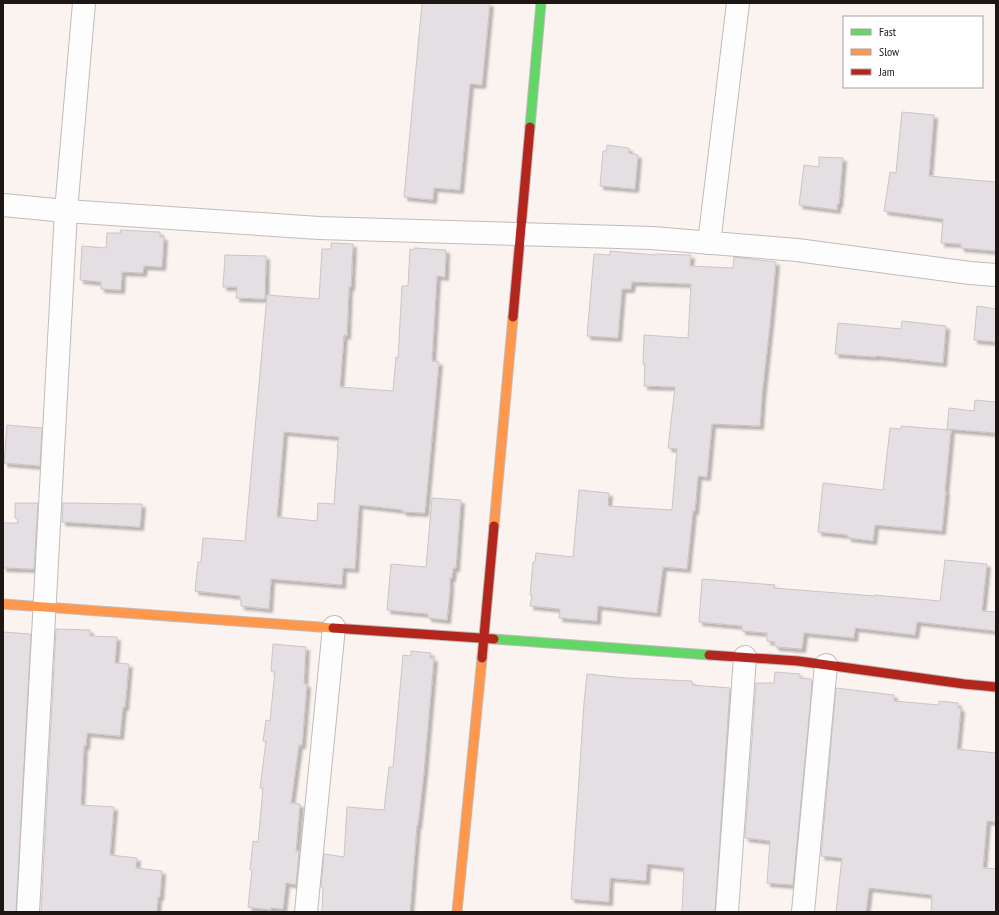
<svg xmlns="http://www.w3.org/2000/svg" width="999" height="915" viewBox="0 0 999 915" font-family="'PT Sans Narrow',sans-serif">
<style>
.building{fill:#e3dfe3;stroke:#cac5c7;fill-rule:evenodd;filter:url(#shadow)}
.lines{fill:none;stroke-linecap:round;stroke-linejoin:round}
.street-casing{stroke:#c2bbb8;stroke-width:24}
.fast-casing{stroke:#c2bbb8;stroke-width:11}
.slow-casing{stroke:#c2bbb8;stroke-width:11}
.jam-casing{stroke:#c2bbb8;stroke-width:11}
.street{stroke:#fefdfd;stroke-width:22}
.fast{stroke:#63d668;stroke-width:9}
.slow{stroke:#ff974d;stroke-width:9}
.jam{stroke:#b3261e;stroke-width:9}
</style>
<defs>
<filter id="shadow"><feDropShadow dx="3.5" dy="3.5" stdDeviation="1" flood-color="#0004"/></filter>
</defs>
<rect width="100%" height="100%" fill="#fbf3f0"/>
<g class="building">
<path d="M 422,3 L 490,3 L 482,85 L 470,84 L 460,190 L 434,188 L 433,200 L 404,197 Z"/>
<path d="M 902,112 L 934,115 L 929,176 L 996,182 L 996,251 L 961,248 L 961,244 L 941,243 L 943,219 L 884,211 L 890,172 L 896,173 Z"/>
<path d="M 607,145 L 629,148 L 629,153 L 638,155 L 635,189 L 600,186 L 603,151 L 606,151 Z"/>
<path d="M 819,157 L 843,158 L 839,204 L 837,204 L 837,210 L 799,205 L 804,165 L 819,167 Z"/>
<path d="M 120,230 L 160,232 L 160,237 L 164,237 L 162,267 L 144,266 L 143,273 L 122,272 L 121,290 L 101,289 L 101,282 L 80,280 L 82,246 L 106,248 L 107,233 L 121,233 Z"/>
<path d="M 331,243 L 353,244 L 351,287 L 349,287 L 347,336 L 344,335 L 340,387 L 393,391 L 396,357 L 398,358 L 402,286 L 408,286 L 410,249 L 414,250 L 414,248 L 446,250 L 445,277 L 437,276 L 432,361 L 439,362 L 425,513 L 403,512 L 403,510 L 359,505 L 355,569 L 343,568 L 342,585 L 271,579 L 269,609 L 241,606 L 241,600 L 240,600 L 240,596 L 195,591 L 198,562 L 201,562 L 203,538 L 245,541 L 267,295 L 319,299 L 322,249 L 331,249 ZM 284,432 L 339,437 L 337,447 L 338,447 L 334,504 L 318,503 L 317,521 L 277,517 Z"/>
<path d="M 610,251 L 655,255 L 655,254 L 691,255 L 690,266 L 733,268 L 734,257 L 776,262 L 770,324 L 762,396 L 760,426 L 712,424 L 707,477 L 698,476 L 695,511 L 693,511 L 687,569 L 663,567 L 657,613 L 598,606 L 597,621 L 559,618 L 560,609 L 530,606 L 532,595 L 530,595 L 533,562 L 535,562 L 536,553 L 573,557 L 579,490 L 609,493 L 608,506 L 672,510 L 677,449 L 668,448 L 675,387 L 644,386 L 645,364 L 643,364 L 644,335 L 688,338 L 691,284 L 632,282 L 631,289 L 622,289 L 618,338 L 587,336 L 594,254 L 610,255 Z"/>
<path d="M 225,255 L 266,256 L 265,299 L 236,298 L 237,287 L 223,287 Z"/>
<path d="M 977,306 L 996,309 L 996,342 L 974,340 Z"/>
<path d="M 902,321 L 946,326 L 943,363 L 876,356 L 876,357 L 835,354 L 838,323 L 901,329 Z"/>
<path d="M 975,400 L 996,402 L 996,433 L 947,429 L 949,408 L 974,411 Z"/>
<path d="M 7,425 L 42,428 L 40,466 L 4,463 Z"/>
<path d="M 901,426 L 951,430 L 945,491 L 946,491 L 942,531 L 875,525 L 873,541 L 848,538 L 848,535 L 818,532 L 823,483 L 883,490 L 890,428 L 901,429 Z"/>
<path d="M 432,498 L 461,500 L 456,568 L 453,568 L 452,578 L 450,578 L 450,590 L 447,620 L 428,618 L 428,614 L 387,610 L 391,564 L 426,567 Z"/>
<path d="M 15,503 L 38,503 L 34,569 L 3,568 L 3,523 L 18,523 L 18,519 L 15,518 Z"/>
<path d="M 63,503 L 142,504 L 140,527 L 62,522 Z"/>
<path d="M 945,560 L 987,564 L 982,611 L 996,612 L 996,631 L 917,622 L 915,635 L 855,628 L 854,638 L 804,633 L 802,649 L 776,647 L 776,645 L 774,645 L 775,642 L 767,641 L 767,633 L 742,631 L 742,626 L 699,622 L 702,579 L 775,585 L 774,588 L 875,596 L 875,595 L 940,601 Z"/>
<path d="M 56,629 L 90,630 L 90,636 L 117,637 L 115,663 L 129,664 L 125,707 L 123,707 L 120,736 L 87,733 L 86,746 L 84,746 L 81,805 L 114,807 L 110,855 L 137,858 L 136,868 L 162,871 L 160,897 L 158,897 L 157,912 L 41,912 Z"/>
<path d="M 3,632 L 31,634 L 16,912 L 3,912 Z"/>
<path d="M 273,644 L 306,647 L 304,684 L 307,684 L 302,745 L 299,745 L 291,803 L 300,804 L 296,851 L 299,851 L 296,885 L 286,883 L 283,909 L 271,908 L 271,910 L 248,907 L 252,870 L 250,870 L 253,841 L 258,842 L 263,788 L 260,788 L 266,741 L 263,741 L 266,720 L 270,721 L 275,671 L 271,671 Z"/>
<path d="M 411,651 L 431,653 L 430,658 L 434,658 L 424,772 L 418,825 L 417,825 L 410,912 L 322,912 L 323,888 L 321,887 L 324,854 L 344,857 L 347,807 L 384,810 L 389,767 L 393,767 L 403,655 L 411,656 Z"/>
<path d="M 775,672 L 800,674 L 800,678 L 811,679 L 812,686 L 793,885 L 767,883 L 770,841 L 745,838 L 756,683 L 774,683 Z"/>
<path d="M 587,674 L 626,678 L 692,681 L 692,685 L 730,688 L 715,912 L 682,912 L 684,868 L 647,864 L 646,881 L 610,878 L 609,902 L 571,899 L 584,703 Z"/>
<path d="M 836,688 L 894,695 L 894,701 L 939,705 L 939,701 L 958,703 L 958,708 L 961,708 L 957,749 L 996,753 L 996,822 L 987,821 L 983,868 L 996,869 L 996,912 L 931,912 L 932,895 L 869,888 L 866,912 L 836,912 L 842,858 L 821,856 Z"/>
</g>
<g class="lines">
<g class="street-casing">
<g id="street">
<path d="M 3,205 L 66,211 L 319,228 L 652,238 L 797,250 L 970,273 L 996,275"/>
<path d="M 709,243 L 738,3"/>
<path d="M 28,912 L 66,211 L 84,3"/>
<path d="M 306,912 L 334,627"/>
<path d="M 727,912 L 745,657"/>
<path d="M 803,912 L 826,665"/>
</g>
</g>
<g class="fast-casing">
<g id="fast">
<path d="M 530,127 L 541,3"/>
<path d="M 494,639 L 709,655"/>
</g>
</g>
<g class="slow-casing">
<g id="slow">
<path d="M 494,526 L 513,317"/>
<path d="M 3,604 L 333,628"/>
<path d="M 457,912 L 482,658"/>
</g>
</g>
<g class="jam-casing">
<g id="jam">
<path d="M 513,317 L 530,127"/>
<path d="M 333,628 L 494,639"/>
<path d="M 709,655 L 798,661 L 964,684 L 996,687"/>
<path d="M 482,658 L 494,526"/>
</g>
</g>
<use href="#street" class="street"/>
<use href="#fast" class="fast"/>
<use href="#slow" class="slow"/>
<use href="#jam" class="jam"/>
</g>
<rect width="999" height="915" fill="none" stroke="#1d1613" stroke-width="8"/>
<rect x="843" y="16" width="140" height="72" fill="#ffffff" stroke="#a5a2a1"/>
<rect x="851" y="29" width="20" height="6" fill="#63d668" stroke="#a5a2a1"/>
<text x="879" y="36" font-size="12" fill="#1d1613">Fast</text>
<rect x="851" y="49" width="20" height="6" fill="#ff974d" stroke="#a5a2a1"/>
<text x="879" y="56" font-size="12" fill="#1d1613">Slow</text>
<rect x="851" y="69" width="20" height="6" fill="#b3261e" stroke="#a5a2a1"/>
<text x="879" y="76" font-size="12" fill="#1d1613">Jam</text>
</svg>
